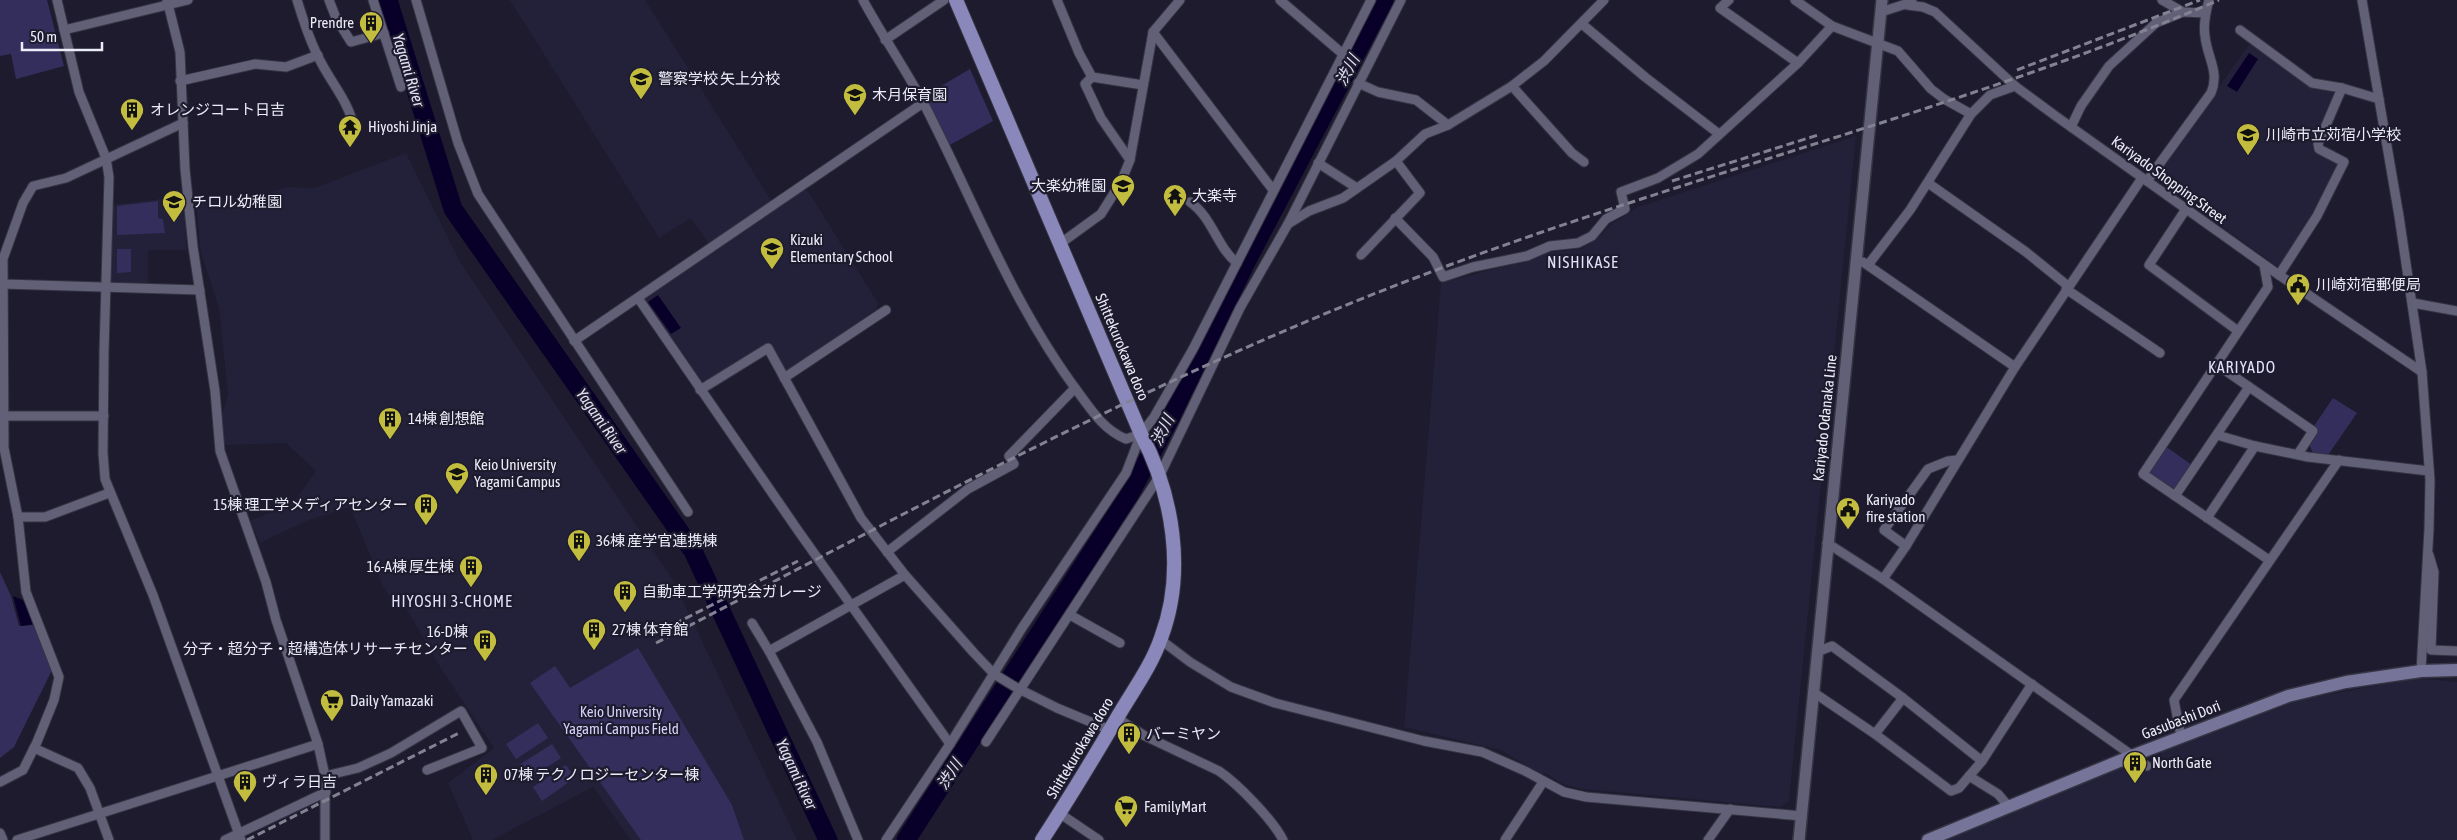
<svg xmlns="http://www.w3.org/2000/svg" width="2457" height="840" viewBox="0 0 2457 840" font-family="'Asap Condensed','Noto Sans JP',sans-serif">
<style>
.built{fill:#232139}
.green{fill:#342e5d}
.water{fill:#090029}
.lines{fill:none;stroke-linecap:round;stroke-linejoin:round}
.river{stroke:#090029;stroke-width:19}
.minor-casing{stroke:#353443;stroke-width:11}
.tertiary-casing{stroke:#353443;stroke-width:14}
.secondary-casing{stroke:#353443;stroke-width:15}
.primary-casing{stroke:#353443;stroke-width:16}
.minor{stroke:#616076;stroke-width:9}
.tertiary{stroke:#616076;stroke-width:11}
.secondary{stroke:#767498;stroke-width:12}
.primary{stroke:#8a87ba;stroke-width:14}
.rail{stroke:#838292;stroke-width:3;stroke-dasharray:8 4;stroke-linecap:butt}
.labels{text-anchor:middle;stroke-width:4.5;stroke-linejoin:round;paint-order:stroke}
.poi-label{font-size:15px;fill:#ececf9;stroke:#1d1b2d;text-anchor:start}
.street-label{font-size:15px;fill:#ececf9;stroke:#1d1b2d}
.park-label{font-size:15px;fill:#d3d1fa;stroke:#1d1b2d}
.water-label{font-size:16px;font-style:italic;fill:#e1e0f5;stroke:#1d1b2d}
.neighbourhood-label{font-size:16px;letter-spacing:1px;fill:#e1e1fa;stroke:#1d1b2d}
</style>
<rect width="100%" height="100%" fill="#1d1b2d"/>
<g class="built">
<path d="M 510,0 L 645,0 L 771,200 L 769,204 L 710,245 L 691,218 L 659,238 Z"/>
<path d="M 2250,43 L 2311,86 L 2335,90 L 2337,92 L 2316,143 L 2340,166 L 2312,217 L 2280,266 L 2277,266 L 2157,180 L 2156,175 Z"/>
<path d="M 1856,136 L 1789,801 L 1781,807 L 1582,789 L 1563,784 L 1545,773 L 1542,775 L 1501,750 L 1404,727 L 1441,283 L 1521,262 L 1541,253 L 1581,249 L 1596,240 L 1613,223 L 1638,207 Z"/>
<path d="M 406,153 L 460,262 L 673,580 L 797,840 L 631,840 L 593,787 L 492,840 L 473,840 L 448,783 L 494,748 L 442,670 L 406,608 L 390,597 L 383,586 L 350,507 L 306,521 L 260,543 L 250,521 L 294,502 L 316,471 L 286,443 L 225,445 L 221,417 L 228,395 L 219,308 L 201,253 L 196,203 L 262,196 L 285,187 L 315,188 Z"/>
<path d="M 802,190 L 808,191 L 878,303 L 877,309 L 785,373 L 768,342 L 705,384 L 700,383 L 644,302 L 645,299 Z"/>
<path d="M 185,196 L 186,250 L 148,250 L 148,285 L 110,283 L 112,205 Z"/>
<path d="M 2416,678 L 2457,682 L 2457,840 L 1942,840 L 2121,767 L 2130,773 L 2157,761 L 2165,748 L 2288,702 Z"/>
</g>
<g class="green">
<path d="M 0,0 L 47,0 L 64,66 L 16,79 L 11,54 L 0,56 Z"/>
<path d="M 970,69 L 993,121 L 948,146 L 924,96 Z"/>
<path d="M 158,201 L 158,218 L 163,219 L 165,233 L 117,235 L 117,206 Z"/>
<path d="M 117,249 L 131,249 L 131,272 L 117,273 Z"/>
<path d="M 2333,398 L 2357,413 L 2328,455 L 2313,453 L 2309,444 L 2316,433 L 2314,426 Z"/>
<path d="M 2165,446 L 2192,465 L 2176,489 L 2172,490 L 2149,475 L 2149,471 Z"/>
<path d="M 0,572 L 11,596 L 19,626 L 34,625 L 52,670 L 14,747 L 0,758 Z"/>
<path d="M 638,648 L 732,805 L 744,840 L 641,840 L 530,683 L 555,666 L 570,688 Z"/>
<path d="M 538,723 L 548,738 L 516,759 L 506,744 Z"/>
<path d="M 552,744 L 561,758 L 529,779 L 519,765 Z"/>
<path d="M 566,765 L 575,778 L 542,801 L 533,787 Z"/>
</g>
<g class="water">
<path d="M 2249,53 L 2258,59 L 2237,92 L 2227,86 Z"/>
<path d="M 658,295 L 681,328 L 671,334 L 648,302 Z"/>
<path d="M 13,596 L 25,601 L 35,624 L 21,626 Z"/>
</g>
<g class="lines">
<g class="river">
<path d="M 388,0 L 453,209 L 693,551 L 828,840"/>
<path d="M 906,840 L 1129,495 L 1171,416 L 1246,262 L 1384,0"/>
</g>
<g class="minor-casing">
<g id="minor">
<path d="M 57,0 L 79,92 L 106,158 L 109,177 L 104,352 L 103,453 L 105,479 L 153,595 L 241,840"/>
<path d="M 167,0 L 180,52 L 185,169 L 193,247 L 215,391 L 220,451 L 266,582 L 276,620 L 318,744 L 325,776 L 325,840"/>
<path d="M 297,0 C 304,22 311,45 323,66 C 334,86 350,105 354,128 L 350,133"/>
<path d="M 329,0 L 336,18 L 351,42 L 384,33"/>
<path d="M 373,0 L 401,87"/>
<path d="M 416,0 L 458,143 L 478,194 L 688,512"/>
<path d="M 863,0 C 882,35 904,67 923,102 C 973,199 1012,304 1078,392 C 1092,411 1104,430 1126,439 L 1141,434"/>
<path d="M 1057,0 L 1079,53 L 1092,77 L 1143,85"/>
<path d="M 1280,0 L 1344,55"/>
<path d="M 1729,0 L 1720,8 L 1798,63"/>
<path d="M 1795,0 L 1832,26 L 1898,51 L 1931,89 L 1944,99 L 1971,114"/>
<path d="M 2162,0 L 2183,12 L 2205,13"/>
<path d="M 2362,0 L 2399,216 L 2422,372 L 2430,480 L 2429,529 L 2421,671"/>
<path d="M 1907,5 L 1923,7 L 1935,12 L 2015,86 L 2057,117 L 2279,275 L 2422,372"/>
<path d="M 1881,12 L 1912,2"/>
<path d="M 1582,24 L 1645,77 L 1719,134"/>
<path d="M 64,30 L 188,0"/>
<path d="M 2240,30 L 2312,83 L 2342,88 L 2379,99"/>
<path d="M 1153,32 L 1273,190"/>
<path d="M 885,40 L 944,0"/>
<path d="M 1092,77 L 1085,84 L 1101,118 L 1130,160"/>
<path d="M 180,81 L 255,64 L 286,67 L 318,55"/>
<path d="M 1358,83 L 1378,92 L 1416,100 L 1448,125"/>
<path d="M 1512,86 L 1572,153 L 1584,162"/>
<path d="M 2071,127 L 2081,106 L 2109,66 L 2156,23 L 2183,12"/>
<path d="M 1318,163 L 1357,188"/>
<path d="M 2147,181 L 2211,93 C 2220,72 2207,57 2205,36 C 2203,24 2206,11 2209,0"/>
<path d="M 1928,183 L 2026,252 L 2068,286"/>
<path d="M 1190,202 C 1213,218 1216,246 1237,263"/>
<path d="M 2186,209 L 2149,265 L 2238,331"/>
<path d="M 1395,218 L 1433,257 L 1443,277 L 1473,267 L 1527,256 L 1550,246 L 1578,243 L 1592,236 L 1606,219 L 1625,209 L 1621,192 L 1658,178 L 1698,154 L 1798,63 L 1832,26"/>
<path d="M 1288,224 L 1309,211 L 1343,198 L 1396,161 L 1425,134 L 1448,125 L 1512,86 L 1544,61 L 1604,0"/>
<path d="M 1061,243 L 1101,214 L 1121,182 L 1130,160 L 1153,32 L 1180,0"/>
<path d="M 1361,255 L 1420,193 L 1396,161"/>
<path d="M 1863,262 L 2015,367"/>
<path d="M 1868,265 L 1910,210 L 1971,114 L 1990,95 L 2015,86"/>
<path d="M 2264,265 L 2268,287 L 2143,474 L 2269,560"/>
<path d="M 2279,275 L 2317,216 L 2344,162 L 2319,149 L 2318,144 L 2342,88"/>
<path d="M 3,284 L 200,290"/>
<path d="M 2066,289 L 2160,353"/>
<path d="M 638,298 L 799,532 L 950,744"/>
<path d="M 2413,303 L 2457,311"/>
<path d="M 574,341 L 923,103"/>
<path d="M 2216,364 L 2313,431 L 2298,454"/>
<path d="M 784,378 L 886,310"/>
<path d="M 700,390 L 768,348 L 861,518 L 905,575 L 974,653 L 994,674 L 1017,688 L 1057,708 L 1110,730"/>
<path d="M 4,416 L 104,416"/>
<path d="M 2217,435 L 2255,446 L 2308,457 L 2429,471"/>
<path d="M 2175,496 L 2249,387"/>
<path d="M 18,517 L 45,517 L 109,493"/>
<path d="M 2207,518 L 2255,446"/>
<path d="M 1827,543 L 1883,579 L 2147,766"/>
<path d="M 1906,546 L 1884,530 L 1928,469 L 1948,461 L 1957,460"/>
<path d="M 887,552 L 968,489 L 1014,464 L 1009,456 L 1075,388"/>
<path d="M 2429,555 L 2434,572 L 2431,650 L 2457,651"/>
<path d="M 1883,579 L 1906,546 L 2015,367 L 2142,178"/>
<path d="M 1070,615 L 1120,643"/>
<path d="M 752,623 L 769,651 L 817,742 L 858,840"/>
<path d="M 1161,640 L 1190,662 L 1231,687 L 1275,703 L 1424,741 L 1482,752 L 1525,771 L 1564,792 L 1586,797 L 1802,816"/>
<path d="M 769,651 L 905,575"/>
<path d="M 1813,692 L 1875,734 L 1951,791 L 1959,788 L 1982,761 L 1903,698 L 1832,646 L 1817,652"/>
<path d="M 1117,718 L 1145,736 L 1219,771 C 1238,784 1273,820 1283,840"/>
<path d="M 1875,734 L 1903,698"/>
<path d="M 2181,737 L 2174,700 L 2339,460"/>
<path d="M 986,742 L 1159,477 L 1240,308 L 1288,224 L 1401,0"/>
<path d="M 34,748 L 78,768 L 90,788 L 109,840"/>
<path d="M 1982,761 L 2032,684"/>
<path d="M 325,776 L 358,768 L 391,753 L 461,711 L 482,748 L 427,770"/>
<path d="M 1969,776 L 1998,794 L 2009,807"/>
<path d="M 0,782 L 23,770 L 37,742 L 54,700 L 59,677 L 26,592 L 18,517 L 4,448 L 3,259 L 23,203 L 33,186 L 66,178 L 183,123"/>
<path d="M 1059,813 L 1099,840"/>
<path d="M 0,833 L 3,840"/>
<path d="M 17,840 L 318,744"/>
<path d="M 225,840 L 326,792"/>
<path d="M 886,840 L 950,744 L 1022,628 L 1126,473 L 1141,434 L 1154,417 L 1193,349 L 1371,0"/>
<path d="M 1505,840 L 1543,782"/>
<path d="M 1708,840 L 1730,809"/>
</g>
</g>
<g class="tertiary-casing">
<path id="tertiary" d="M 1799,840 L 1882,0"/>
</g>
<g class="secondary-casing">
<path id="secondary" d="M 1928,840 L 2134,755 L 2288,696 L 2346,682 L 2421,671 L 2457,670"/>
</g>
<g class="primary-casing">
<path id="primary" d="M 956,0 L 1141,434 C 1173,495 1186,572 1161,638 C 1151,667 1132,692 1117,718 C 1093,759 1068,800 1042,840"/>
</g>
<use href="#minor" class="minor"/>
<use href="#tertiary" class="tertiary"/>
<use href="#secondary" class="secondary"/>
<use href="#primary" class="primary"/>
<g class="rail">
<path d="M 2017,70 L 2200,0"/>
<path d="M 1672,181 L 1818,135"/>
<path d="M 653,635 L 798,561"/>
<path d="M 656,643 C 907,513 1157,375 1423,275 C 1685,175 1960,111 2219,0"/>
<path d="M 247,840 L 461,732"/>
</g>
</g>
<defs>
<g id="building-pin" transform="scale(1.25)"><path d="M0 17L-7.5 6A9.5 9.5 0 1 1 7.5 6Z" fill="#c3bd3f" stroke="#1d1b2d"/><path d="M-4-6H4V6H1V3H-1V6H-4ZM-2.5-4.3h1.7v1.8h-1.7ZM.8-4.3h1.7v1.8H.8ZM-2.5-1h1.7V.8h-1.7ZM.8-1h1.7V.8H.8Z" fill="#111"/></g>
<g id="university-pin" transform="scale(1.25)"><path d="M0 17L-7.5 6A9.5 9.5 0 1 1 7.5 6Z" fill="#c3bd3f" stroke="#1d1b2d"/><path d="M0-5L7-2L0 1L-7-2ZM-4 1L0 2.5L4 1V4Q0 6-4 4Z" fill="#111"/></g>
<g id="school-pin" transform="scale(1.25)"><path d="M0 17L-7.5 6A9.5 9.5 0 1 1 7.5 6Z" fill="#c3bd3f" stroke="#1d1b2d"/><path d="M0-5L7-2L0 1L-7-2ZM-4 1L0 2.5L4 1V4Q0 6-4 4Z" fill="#111"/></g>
<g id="temple-pin" transform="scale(1.25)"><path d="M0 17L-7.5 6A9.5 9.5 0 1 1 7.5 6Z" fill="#c3bd3f" stroke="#1d1b2d"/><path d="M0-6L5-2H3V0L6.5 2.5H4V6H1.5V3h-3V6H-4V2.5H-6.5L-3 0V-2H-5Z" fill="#111"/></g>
<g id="civic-pin" transform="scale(1.25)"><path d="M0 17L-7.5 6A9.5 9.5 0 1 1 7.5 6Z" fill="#c3bd3f" stroke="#1d1b2d"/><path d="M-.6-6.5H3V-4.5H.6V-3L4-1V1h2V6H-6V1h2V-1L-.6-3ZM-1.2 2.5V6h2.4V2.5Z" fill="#111"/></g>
<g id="supermarket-pin" transform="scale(1.25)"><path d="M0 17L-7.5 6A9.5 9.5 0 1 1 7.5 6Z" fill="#c3bd3f" stroke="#1d1b2d"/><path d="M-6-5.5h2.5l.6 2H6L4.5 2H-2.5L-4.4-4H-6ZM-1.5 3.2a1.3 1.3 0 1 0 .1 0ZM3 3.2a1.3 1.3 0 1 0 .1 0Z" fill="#111"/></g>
</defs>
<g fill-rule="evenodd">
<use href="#building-pin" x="371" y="23"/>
<use href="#university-pin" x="641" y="79"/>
<use href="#school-pin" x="855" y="95"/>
<use href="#building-pin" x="132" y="110"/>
<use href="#temple-pin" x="350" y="127"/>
<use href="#school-pin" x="2248" y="135"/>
<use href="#school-pin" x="1123" y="186"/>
<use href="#temple-pin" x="1175" y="196"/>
<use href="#school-pin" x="174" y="202"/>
<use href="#school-pin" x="772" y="249"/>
<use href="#civic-pin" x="2298" y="285"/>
<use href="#building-pin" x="390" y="419"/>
<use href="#university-pin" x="457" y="474"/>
<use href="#building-pin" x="426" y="505"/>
<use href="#civic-pin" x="1848" y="509"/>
<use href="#building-pin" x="579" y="541"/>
<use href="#building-pin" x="471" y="567"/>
<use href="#building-pin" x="625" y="592"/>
<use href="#building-pin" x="594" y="630"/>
<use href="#building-pin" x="485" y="641"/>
<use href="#supermarket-pin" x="332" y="701"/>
<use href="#building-pin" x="1129" y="734"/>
<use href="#building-pin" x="2135" y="763"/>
<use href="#building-pin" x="486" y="775"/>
<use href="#building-pin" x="245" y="782"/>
<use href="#supermarket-pin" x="1126" y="807"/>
</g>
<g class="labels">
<g class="poi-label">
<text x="354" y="28" text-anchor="end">Prendre</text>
<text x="658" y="84">警察学校 矢上分校</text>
<text x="872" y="100">木月保育園</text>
<text x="150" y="115">オレンジコート日吉</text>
<text x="368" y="132">Hiyoshi Jinja</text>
<text x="2266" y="140">川崎市立苅宿小学校</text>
<text x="1106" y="191" text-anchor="end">大楽幼稚園</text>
<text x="1192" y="201">大楽寺</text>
<text x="192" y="207">チロル幼稚園</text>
<text x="790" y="245">Kizuki<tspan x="790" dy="17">Elementary School</tspan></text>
<text x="2316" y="290">川崎苅宿郵便局</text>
<text x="408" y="424">14棟 創想館</text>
<text x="474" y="470">Keio University<tspan x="474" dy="17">Yagami Campus</tspan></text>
<text x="1866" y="505">Kariyado<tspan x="1866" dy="17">fire station</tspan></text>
<text x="408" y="510" text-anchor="end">15棟 理工学メディアセンター</text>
<text x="596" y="546">36棟 産学官連携棟</text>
<text x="454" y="572" text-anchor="end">16-A棟 厚生棟</text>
<text x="642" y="597">自動車工学研究会ガレージ</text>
<text x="612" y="635">27棟 体育館</text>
<text x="468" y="637" text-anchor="end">16-D棟<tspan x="468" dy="17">分子・超分子・超構造体リサーチセンター</tspan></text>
<text x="350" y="706">Daily Yamazaki</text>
<text x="1146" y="739">バーミヤン</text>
<text x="2152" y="768">North Gate</text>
<text x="504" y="780">07棟 テクノロジーセンター棟</text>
<text x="262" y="787">ヴィラ日吉</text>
<text x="1144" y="812">FamilyMart</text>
</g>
<g class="street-label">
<text transform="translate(2169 180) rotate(36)" y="5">Kariyado Shopping Street</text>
<text transform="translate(1122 347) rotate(67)" y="5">Shittekurokawa doro</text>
<text transform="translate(1825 418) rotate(-84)" y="5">Kariyado Odanaka Line</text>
<text transform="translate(2181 720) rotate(-21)" y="5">Gasubashi Dori</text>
<text transform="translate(1080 748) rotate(-59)" y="5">Shittekurokawa doro</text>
</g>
<g class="park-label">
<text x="621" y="717">Keio University<tspan x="621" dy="17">Yagami Campus Field</tspan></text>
</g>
<g class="water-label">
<text transform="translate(409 70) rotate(73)" y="6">Yagami River</text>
<text transform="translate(1347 70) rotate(-62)" y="6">渋川</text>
<text transform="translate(602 421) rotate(55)" y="6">Yagami River</text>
<text transform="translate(1162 430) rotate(-63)" y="6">渋川</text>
<text transform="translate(797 774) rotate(65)" y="6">Yagami River</text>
<text transform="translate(949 774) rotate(-57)" y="6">渋川</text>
</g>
<g class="neighbourhood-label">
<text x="1583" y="268">NISHIKASE</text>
<text x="2242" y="373">KARIYADO</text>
<text x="452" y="607">HIYOSHI 3-CHOME</text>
</g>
</g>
<path d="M22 42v8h80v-8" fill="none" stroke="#ececf9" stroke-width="2.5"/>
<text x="30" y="42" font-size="15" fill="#ececf9" stroke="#1d1b2d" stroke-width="4" paint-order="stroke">50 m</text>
</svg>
